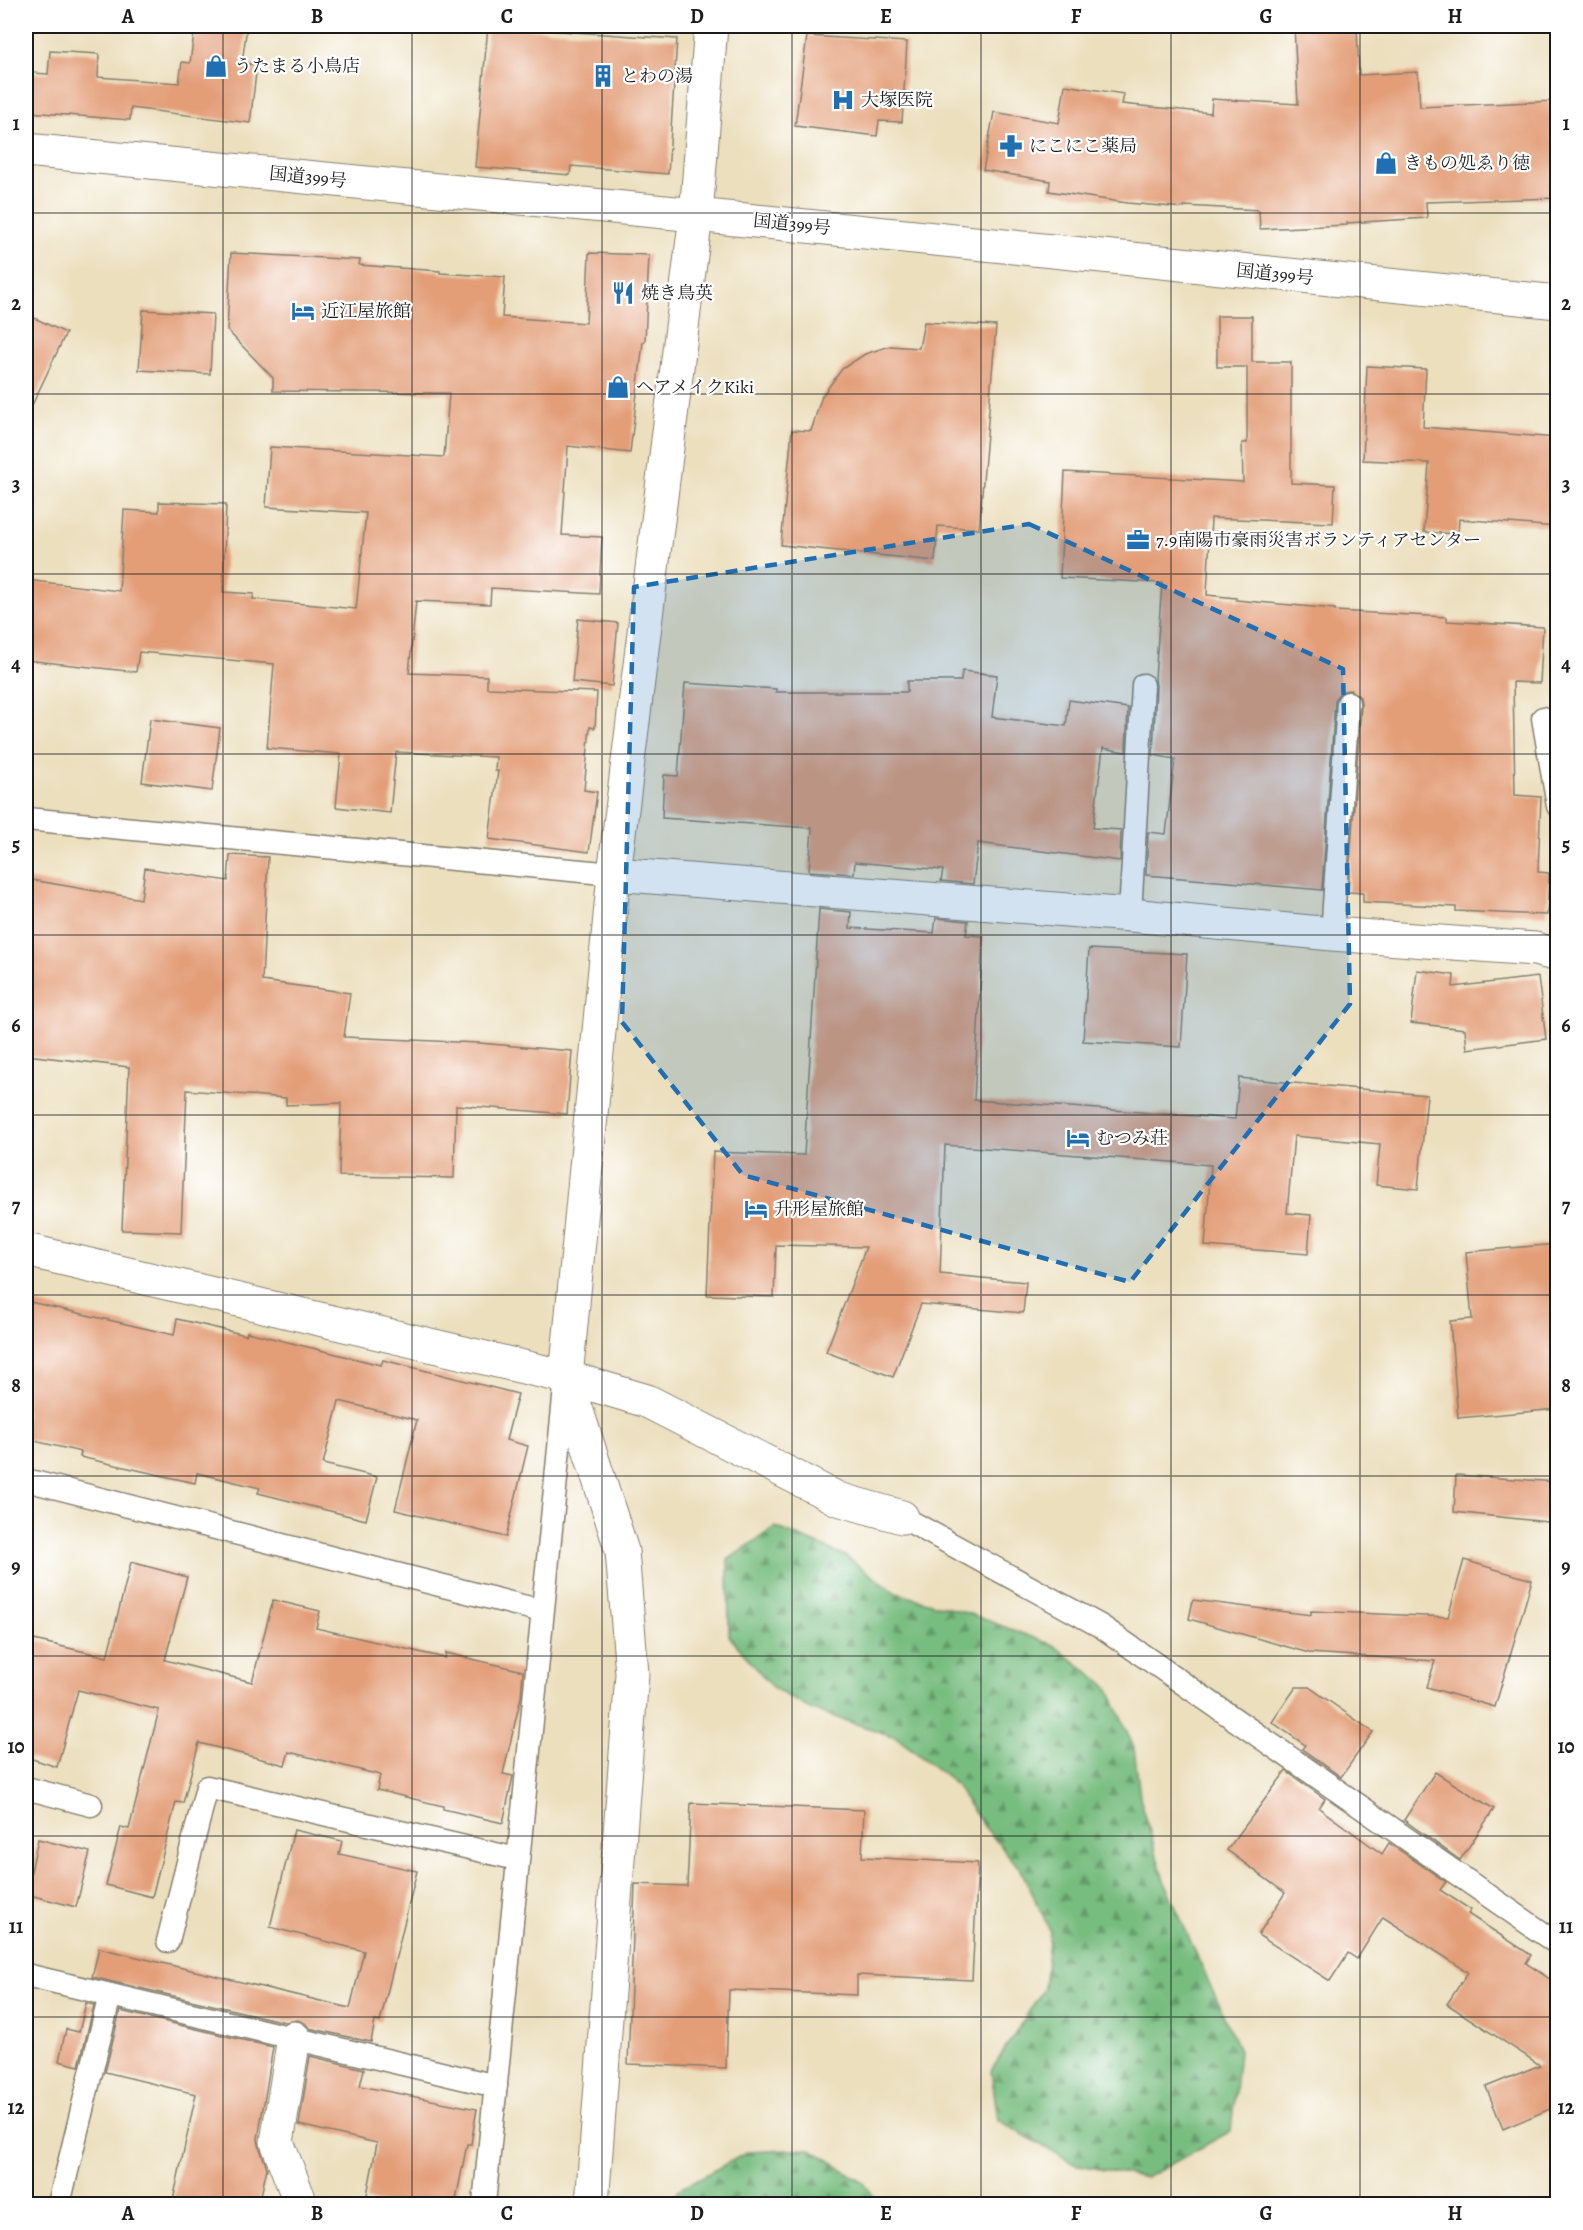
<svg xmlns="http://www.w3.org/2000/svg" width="1583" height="2230" viewBox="0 0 1583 2230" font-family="Alegreya,'Noto Serif JP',serif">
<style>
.forest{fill:url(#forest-firs);stroke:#4a6c4e;stroke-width:1.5}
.building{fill:#e39e78}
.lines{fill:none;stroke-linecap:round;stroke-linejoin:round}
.service-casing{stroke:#847e6d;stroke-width:25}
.minor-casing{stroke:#847e6d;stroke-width:35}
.tertiary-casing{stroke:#847e6d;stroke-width:35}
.trunk-casing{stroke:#847e6d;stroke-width:35}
.service{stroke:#fff;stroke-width:22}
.minor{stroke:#fff;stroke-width:33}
.tertiary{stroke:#fff;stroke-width:33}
.trunk{stroke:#fff;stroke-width:33}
.marked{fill:#1f6fb2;fill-opacity:0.2;stroke:#1f6fb2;stroke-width:4.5;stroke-dasharray:12 8;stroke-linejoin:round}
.grid{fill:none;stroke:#1c1c1c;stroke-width:1.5;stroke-opacity:0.55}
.labels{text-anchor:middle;stroke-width:4.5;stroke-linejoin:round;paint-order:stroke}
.poi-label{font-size:18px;fill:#1c1c1c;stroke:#fff;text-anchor:start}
.street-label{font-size:18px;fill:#1c1c1c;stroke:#fff}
.neatline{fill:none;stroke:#1c1c1c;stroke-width:2}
.grid-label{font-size:20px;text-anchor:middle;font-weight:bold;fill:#1c1c1c}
</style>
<defs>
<pattern id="forest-firs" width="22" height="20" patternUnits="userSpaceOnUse" patternTransform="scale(1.5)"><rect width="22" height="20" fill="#78bd80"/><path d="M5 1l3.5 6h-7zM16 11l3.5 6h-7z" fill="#629968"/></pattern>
</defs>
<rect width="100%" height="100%" fill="#fff"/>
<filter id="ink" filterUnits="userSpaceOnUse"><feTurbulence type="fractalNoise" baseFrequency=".0167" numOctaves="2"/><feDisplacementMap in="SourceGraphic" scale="12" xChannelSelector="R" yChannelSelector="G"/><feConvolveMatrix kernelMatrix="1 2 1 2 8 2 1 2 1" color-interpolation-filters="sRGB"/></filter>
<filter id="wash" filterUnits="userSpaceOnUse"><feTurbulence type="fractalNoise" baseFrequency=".008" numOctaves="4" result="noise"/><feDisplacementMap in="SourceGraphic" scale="24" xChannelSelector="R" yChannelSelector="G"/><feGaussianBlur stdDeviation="1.35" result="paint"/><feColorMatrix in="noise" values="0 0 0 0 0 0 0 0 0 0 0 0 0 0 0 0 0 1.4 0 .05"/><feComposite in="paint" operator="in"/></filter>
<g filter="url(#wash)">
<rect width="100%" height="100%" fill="#ecdfbe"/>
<g class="forest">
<path d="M 775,1527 L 844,1555 L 896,1593 L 973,1615 L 1053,1645 L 1108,1687 L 1134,1748 L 1140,1797 L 1164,1881 L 1239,2050 L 1231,2131 L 1146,2178 L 1074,2164 L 998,2120 L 991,2071 L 1044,1988 L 1050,1930 L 1021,1870 L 983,1825 L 954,1783 L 896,1737 L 810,1709 L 773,1688 L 729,1636 L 728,1560 Z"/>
<path d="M 811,2149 L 864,2183 L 879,2204 L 671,2204 L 679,2189 L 748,2152 Z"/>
</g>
<g id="blocks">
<g class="building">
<path d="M 195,26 L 247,26 L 242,63 L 257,65 L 250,123 L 131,108 L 130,120 L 29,112 L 32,73 L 48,74 L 50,51 L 99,54 L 98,77 L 179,83 L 182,62 L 190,63 Z"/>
<path d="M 488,26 L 677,39 L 668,174 L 571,166 L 570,175 L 475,167 Z"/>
<path d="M 1294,26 L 1357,26 L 1359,75 L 1418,72 L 1420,107 L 1557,101 L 1557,198 L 1426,202 L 1427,218 L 1347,223 L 1347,225 L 1260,229 L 1259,210 L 1184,206 L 1184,208 L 1127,203 L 1049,191 L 1050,181 L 983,170 L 994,112 L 1059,123 L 1065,85 L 1124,94 L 1122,104 L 1211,113 L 1212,99 L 1298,104 Z"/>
<path d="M 807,36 L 907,42 L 902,122 L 879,121 L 877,136 L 795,126 Z"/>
<path d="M 231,253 L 360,260 L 359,265 L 440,271 L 440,273 L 505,277 L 502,317 L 586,323 L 589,253 L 649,255 L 645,342 L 643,342 L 630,453 L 568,446 L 562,535 L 602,537 L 599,594 L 491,588 L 490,604 L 416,601 L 409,673 L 487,676 L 487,688 L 597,692 L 595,728 L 590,727 L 584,790 L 597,792 L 589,852 L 489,839 L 498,771 L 495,771 L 496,757 L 396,752 L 390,813 L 336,807 L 341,754 L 267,748 L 274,664 L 139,652 L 136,672 L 26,660 L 26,580 L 119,591 L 124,510 L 159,512 L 159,502 L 226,504 L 223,592 L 254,594 L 253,599 L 356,609 L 366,513 L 266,507 L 270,447 L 444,457 L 449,393 L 273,391 L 273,378 L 227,330 Z"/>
<path d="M 143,310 L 213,314 L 210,374 L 139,370 Z"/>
<path d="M 26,314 L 66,333 L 26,418 Z"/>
<path d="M 1217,316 L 1252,316 L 1252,362 L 1291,362 L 1291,483 L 1335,485 L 1333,523 L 1211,518 L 1207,595 L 1236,598 L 1236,600 L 1335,609 L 1335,611 L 1447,617 L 1447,621 L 1543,627 L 1540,683 L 1513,682 L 1515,795 L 1541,797 L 1538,872 L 1549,873 L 1547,915 L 1456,911 L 1456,907 L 1363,902 L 1363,893 L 1348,892 L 1361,704 L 1360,697 L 1350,690 L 1342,691 L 1337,696 L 1335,702 L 1322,890 L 1146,875 L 1148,832 L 1166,834 L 1175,759 L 1153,755 L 1156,686 L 1155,678 L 1162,583 L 1060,578 L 1065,472 L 1243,482 L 1242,443 L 1247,443 L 1247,367 L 1217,367 Z"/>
<path d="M 924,322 L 996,326 L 979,529 L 938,526 L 935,561 L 781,545 L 792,430 L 811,431 L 822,396 L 842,369 L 865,354 L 890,346 L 919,348 Z"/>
<path d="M 1367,366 L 1426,369 L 1423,427 L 1557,438 L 1557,527 L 1459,519 L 1458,534 L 1424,532 L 1429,463 L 1363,460 Z"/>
<path d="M 578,619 L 618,623 L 612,686 L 572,682 Z"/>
<path d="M 962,671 L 997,675 L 992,717 L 1066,726 L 1069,700 L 1128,708 L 1126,752 L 1103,748 L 1093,828 L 1121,830 L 1120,861 L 978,843 L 973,884 L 941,881 L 943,870 L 855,862 L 854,874 L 809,871 L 812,828 L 662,818 L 664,775 L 678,776 L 685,683 L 776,689 L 776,692 L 907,692 L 907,681 L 961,681 Z"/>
<path d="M 150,719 L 220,728 L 212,791 L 142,782 Z"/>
<path d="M 230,855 L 268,857 L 262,981 L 350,993 L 344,1037 L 479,1043 L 572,1051 L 567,1114 L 456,1105 L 454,1178 L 339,1176 L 341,1103 L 286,1105 L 286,1098 L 187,1090 L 181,1232 L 122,1230 L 129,1067 L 26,1055 L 26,879 L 141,899 L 145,868 L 228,881 Z"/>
<path d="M 819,909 L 851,912 L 850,928 L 934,933 L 936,918 L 968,921 L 966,935 L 983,936 L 974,1100 L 1235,1119 L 1239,1078 L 1427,1095 L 1418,1189 L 1376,1185 L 1380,1144 L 1294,1136 L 1287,1213 L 1311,1215 L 1308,1254 L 1205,1246 L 1211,1165 L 945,1145 L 940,1274 L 1026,1282 L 1023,1313 L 921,1304 L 893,1377 L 826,1352 L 866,1247 L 776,1245 L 774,1297 L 707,1295 L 713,1152 L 804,1155 Z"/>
<path d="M 1089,949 L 1187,954 L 1181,1047 L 1083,1041 Z"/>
<path d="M 1417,970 L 1454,975 L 1453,987 L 1538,977 L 1546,1039 L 1467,1049 L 1465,1029 L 1411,1023 Z"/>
<path d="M 1557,1244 L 1557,1409 L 1458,1418 L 1450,1321 L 1472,1319 L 1466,1252 Z"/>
<path d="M 26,1301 L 174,1335 L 177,1319 L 246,1335 L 247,1332 L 381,1365 L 383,1360 L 518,1394 L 506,1440 L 528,1446 L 506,1537 L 395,1510 L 417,1420 L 339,1401 L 323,1464 L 377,1477 L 366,1520 L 258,1493 L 260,1488 L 197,1473 L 195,1483 L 80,1457 L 81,1452 L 26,1439 Z"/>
<path d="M 1456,1475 L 1557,1482 L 1557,1523 L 1454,1512 Z"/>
<path d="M 1464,1560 L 1532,1580 L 1495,1707 L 1427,1687 L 1435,1661 L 1309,1653 L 1189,1619 L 1193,1600 L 1311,1615 L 1311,1611 L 1448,1617 Z"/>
<path d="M 131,1562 L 187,1577 L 165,1660 L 252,1682 L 273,1600 L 320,1611 L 316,1628 L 445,1658 L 446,1653 L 523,1671 L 521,1697 L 503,1774 L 513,1776 L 503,1823 L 443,1809 L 443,1806 L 377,1790 L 380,1775 L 289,1752 L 285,1765 L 199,1743 L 183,1803 L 176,1802 L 152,1897 L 106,1885 L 121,1827 L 129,1829 L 159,1710 L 78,1690 L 57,1767 L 26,1757 L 26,1677 L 34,1640 L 107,1657 Z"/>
<path d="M 1296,1687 L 1309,1687 L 1373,1732 L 1341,1777 L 1302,1749 L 1305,1745 L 1272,1722 Z"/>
<path d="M 1286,1771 L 1325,1799 L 1319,1808 L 1382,1854 L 1389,1843 L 1446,1882 L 1440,1890 L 1471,1910 L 1468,1914 L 1531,1955 L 1526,1963 L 1557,1984 L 1557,2106 L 1503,2129 L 1486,2087 L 1540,2065 L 1447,2004 L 1468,1972 L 1383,1917 L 1357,1959 L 1348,1953 L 1330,1981 L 1258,1935 L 1285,1893 L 1227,1850 Z"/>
<path d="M 1435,1772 L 1494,1809 L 1460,1860 L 1404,1820 Z"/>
<path d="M 691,1803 L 864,1810 L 862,1857 L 978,1863 L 972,1980 L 857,1975 L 857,1995 L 729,1990 L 726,2068 L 628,2064 L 635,1884 L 687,1886 Z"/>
<path d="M 294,1830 L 342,1841 L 339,1854 L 417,1871 L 380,2022 L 375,2021 L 371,2042 L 309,2028 L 305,2023 L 298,2020 L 285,2022 L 92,1977 L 99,1948 L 350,2008 L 364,1951 L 270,1927 Z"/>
<path d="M 38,1839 L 90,1852 L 76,1907 L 26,1894 Z"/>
<path d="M 86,2003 L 94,2005 L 79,2066 L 59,2061 L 66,2029 L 79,2032 Z"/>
<path d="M 120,2011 L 273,2047 L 258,2139 L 260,2149 L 267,2168 L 259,2205 L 172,2205 L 196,2094 L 105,2072 Z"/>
<path d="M 310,2056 L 364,2069 L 360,2086 L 477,2109 L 471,2144 L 467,2144 L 455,2205 L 388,2205 L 366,2200 L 377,2143 L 299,2125 Z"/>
</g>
</g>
</g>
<g filter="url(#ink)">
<use href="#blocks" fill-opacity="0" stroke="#847e6d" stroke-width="1.5"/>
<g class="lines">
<g class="service-casing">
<g id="service">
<path d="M 1543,718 L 1558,806"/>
<path d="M 26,819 L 614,874"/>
<path d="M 1130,915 L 1143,685"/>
<path d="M 1332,934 L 1348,703"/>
<path d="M 26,1480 L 542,1611"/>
<path d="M 902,1517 L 1102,1627 L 1558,1944"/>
<path d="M 26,1788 L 91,1805"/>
<path d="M 168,1941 L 207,1787 L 517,1859"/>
<path d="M 26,1975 L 496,2086"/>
<path d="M 59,2204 L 110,1995"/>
<path d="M 484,2204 L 565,1388"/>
</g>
</g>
<g class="minor-casing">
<g id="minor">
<path d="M 696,215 L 711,26"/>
<path d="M 614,874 L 1130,915 L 1332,934 L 1535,949 L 1558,955"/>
<path d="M 26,1250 L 566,1377 L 647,1401 L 838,1499 L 902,1517"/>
<path d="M 566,1377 L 622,1551 L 632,1674 L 592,2204"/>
<path d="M 294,2038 L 277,2142 L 301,2204"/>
</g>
</g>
<g class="tertiary-casing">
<path id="tertiary" d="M 566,1377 L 614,874 L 696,215"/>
</g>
<g class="trunk-casing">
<path id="trunk" d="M 26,150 L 696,215 L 1558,302"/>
</g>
<use href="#service" class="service"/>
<use href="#minor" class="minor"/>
<use href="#tertiary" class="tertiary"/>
<use href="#trunk" class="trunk"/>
</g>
</g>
<path class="marked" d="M 1029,524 L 1343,669 L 1350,1004 L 1130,1282 L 743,1175 L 622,1022 L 634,587 Z"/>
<path class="grid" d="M 223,26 L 223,2204M 412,26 L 412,2204M 602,26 L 602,2204M 792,26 L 792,2204M 981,26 L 981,2204M 1171,26 L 1171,2204M 1360,26 L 1360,2204M 26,213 L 1558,213M 26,394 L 1558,394M 26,574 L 1558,574M 26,754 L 1558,754M 26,935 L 1558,935M 26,1115 L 1558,1115M 26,1295 L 1558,1295M 26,1476 L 1558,1476M 26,1656 L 1558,1656M 26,1836 L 1558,1836M 26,2017 L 1558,2017"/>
<defs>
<g id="shop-bare" transform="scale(1.8)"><path d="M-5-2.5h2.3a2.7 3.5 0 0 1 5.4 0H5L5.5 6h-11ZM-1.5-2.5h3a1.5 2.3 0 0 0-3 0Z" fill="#1f6fb2" stroke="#fff" stroke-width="2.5" paint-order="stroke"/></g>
<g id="building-bare" transform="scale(1.8)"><path d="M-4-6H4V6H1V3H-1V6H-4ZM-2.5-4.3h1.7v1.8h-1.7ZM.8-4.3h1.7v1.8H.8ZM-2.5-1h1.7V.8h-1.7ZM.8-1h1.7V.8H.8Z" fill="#1f6fb2" stroke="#fff" stroke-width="2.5" paint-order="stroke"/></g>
<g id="hospital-bare" transform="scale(1.8)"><path d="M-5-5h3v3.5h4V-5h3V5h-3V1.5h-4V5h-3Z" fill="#1f6fb2" stroke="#fff" stroke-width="2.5" paint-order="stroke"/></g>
<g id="pharmacy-bare" transform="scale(1.8)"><path d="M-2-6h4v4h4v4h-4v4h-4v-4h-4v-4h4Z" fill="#1f6fb2" stroke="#fff" stroke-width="2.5" paint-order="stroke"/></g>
<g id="restaurant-bare" transform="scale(1.8)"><path d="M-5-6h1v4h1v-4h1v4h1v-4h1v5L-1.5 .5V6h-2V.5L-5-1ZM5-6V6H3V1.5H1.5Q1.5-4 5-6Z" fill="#1f6fb2" stroke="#fff" stroke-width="2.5" paint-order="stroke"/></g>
<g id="hotel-bare" transform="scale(1.8)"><path d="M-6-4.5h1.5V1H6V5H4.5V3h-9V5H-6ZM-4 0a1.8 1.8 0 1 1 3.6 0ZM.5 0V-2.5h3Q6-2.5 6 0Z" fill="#1f6fb2" stroke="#fff" stroke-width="2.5" paint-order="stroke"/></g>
<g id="office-bare" transform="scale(1.8)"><path d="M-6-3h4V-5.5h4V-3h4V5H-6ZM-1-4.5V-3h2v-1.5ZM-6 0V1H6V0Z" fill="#1f6fb2" stroke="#fff" stroke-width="2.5" paint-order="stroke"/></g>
</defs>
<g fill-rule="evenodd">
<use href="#shop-bare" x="216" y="66"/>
<use href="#building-bare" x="603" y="76"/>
<use href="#hospital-bare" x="843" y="100"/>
<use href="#pharmacy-bare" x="1011" y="146"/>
<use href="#shop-bare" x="1386" y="163"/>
<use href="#restaurant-bare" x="623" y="293"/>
<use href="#hotel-bare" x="303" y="311"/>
<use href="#shop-bare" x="618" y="387"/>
<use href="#office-bare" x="1138" y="540"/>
<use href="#hotel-bare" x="1078" y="1138"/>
<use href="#hotel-bare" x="756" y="1209"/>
</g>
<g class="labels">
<g class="poi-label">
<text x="234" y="72">うたまる小鳥店</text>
<text x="621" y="82">とわの湯</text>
<text x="861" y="106">大塚医院</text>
<text x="1029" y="152">にこにこ薬局</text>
<text x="1404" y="169">きもの処ゑり徳</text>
<text x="641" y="299">焼き鳥英</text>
<text x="321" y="317">近江屋旅館</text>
<text x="636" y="393">ヘアメイクKiki</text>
<text x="1156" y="546">7.9南陽市豪雨災害ボランティアセンター</text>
<text x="1096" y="1144">むつみ荘</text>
<text x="774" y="1215">升形屋旅館</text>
</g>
<g class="street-label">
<text transform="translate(308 177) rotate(6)" y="6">国道399号</text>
<text transform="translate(792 224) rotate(6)" y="6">国道399号</text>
<text transform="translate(1275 274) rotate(6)" y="6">国道399号</text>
</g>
</g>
<rect width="1583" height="2230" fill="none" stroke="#fff" stroke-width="66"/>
<rect x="33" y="33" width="1517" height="2164" class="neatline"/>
<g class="grid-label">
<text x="128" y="23">A</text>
<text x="317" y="23">B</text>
<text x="507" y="23">C</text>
<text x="697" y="23">D</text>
<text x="886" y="23">E</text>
<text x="1076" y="23">F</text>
<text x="1266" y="23">G</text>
<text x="1455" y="23">H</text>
<text x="16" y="130">1</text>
<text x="1566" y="130">1</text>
<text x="16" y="310">2</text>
<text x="1566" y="310">2</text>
<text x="16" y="491">3</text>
<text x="1566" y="491">3</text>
<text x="16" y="671">4</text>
<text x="1566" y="671">4</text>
<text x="16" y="851">5</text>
<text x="1566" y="851">5</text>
<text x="16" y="1032">6</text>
<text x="1566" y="1032">6</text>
<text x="16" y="1212">7</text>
<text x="1566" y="1212">7</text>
<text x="16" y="1392">8</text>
<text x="1566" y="1392">8</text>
<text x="16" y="1573">9</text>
<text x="1566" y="1573">9</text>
<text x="16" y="1753">10</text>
<text x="1566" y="1753">10</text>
<text x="16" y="1933">11</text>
<text x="1566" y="1933">11</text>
<text x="16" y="2114">12</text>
<text x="1566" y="2114">12</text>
<text x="128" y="2220">A</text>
<text x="317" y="2220">B</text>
<text x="507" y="2220">C</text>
<text x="697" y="2220">D</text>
<text x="886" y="2220">E</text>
<text x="1076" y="2220">F</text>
<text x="1266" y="2220">G</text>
<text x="1455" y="2220">H</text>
</g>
</svg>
